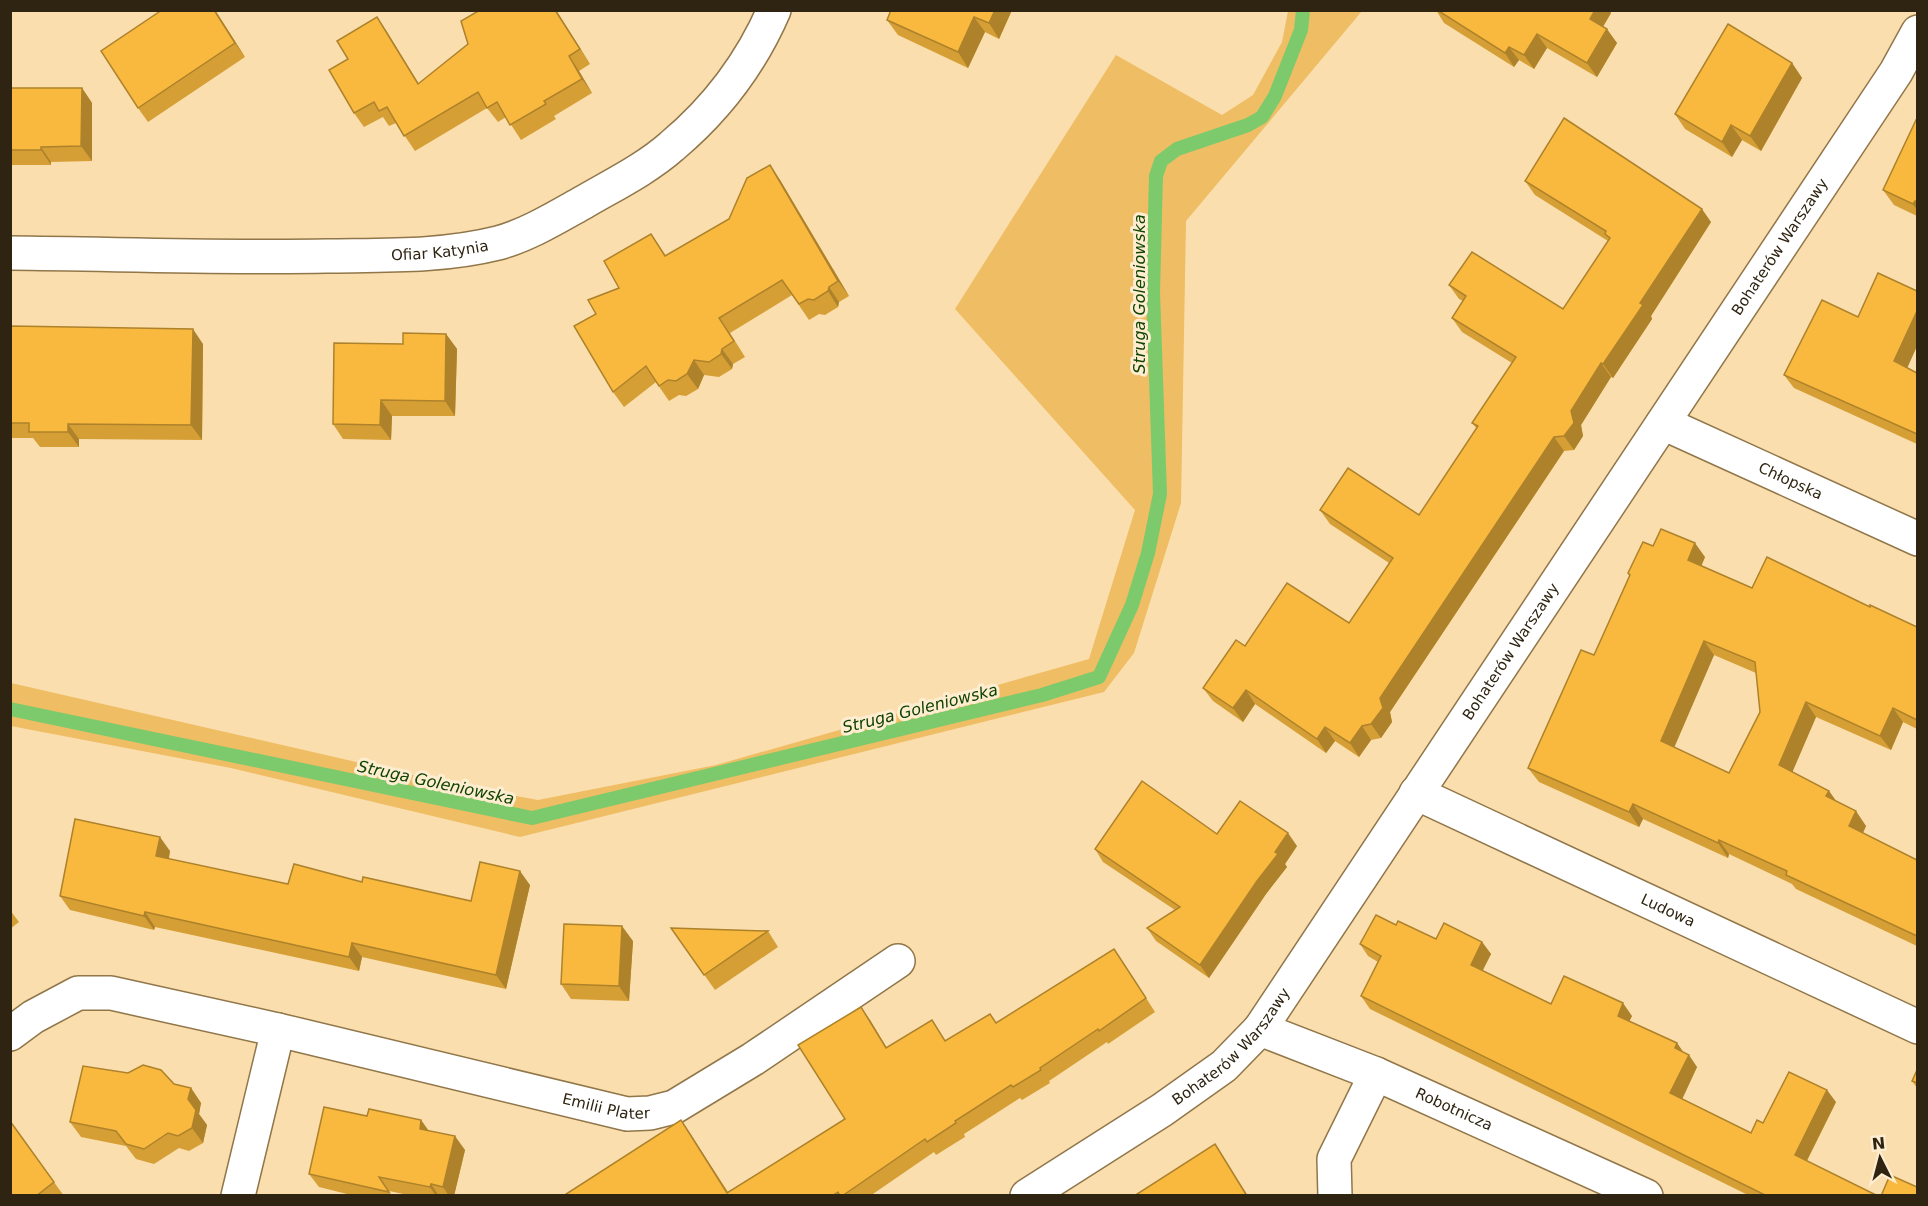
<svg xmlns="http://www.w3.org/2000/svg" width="1928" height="1206" viewBox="0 0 1928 1206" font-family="'DejaVu Sans',sans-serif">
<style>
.green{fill:#efbd63}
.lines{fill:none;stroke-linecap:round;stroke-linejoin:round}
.stream{stroke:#7cca6c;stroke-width:14}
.minor-casing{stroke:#907649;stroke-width:36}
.minor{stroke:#fff;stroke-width:33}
.wall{fill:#d59f35;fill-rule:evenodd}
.shaded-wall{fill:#ae822b}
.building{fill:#f8b93e;stroke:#ae822b;stroke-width:1.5;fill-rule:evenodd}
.labels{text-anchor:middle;stroke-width:6;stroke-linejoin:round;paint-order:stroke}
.street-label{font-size:15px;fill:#2e2411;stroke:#feedd0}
.water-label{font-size:16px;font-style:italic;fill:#0e4300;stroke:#feedd0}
</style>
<rect width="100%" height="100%" fill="#fadeae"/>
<path class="green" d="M 1288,11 L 1362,11 L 1186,221 L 1181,503 L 1134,653 L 1104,692 L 520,837 L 231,768 L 11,726 L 11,683 L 461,786 L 538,800 L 716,765 L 1089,659 L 1135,510 L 955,309 L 1116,55 L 1222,115 L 1253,95 L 1282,42 Z"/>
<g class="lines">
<path class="stream" d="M 10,709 L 532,818 L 1042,695 L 1099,677 L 1132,605 L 1148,553 L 1160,494 L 1153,292 L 1156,176 L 1161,161 L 1177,149 L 1248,125 L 1262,117 L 1275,96 L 1301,30 L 1303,10"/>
<g class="minor-casing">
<g id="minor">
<path id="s1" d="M 10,253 C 116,254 222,258 327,256 C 384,255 442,257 498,243 C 528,235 557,217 584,202 C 613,185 646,169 672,146 C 716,109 751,63 774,10"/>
<path id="s2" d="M 1663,423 L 1918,539"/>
<path id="s3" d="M 1416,793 L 1918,1027"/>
<path id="s4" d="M 1260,1029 L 1376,1074 L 1646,1196"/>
<path id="s5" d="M 10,1034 L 33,1017 L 78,993 L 111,993 L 278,1030 L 627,1114 L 650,1113 L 674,1107 L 753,1059 L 898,961"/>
<path d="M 238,1196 L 278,1030"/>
<path id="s6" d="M 1027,1196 L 1162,1110 L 1224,1066 L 1260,1029 L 1896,72 L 1918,32"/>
<path d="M 1335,1196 L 1334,1159 L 1376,1074"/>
</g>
</g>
<use href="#minor" class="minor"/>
</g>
<g class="wall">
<path d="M 215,10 L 245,57 L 148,122 L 138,108 Z"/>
<path d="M 480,10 L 556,10 L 590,64 L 579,71 L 592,93 L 554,116 L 556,119 L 521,140 L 506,117 L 498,122 L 487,108 L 415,151 L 396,123 L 389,126 L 383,117 L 364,127 L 354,113 L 348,59 L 377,17 L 387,32 L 419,84 L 468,44 Z"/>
<path d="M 1012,10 L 999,39 L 985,32 L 968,68 L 898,35 L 887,20 Z"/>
<path d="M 1436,10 L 1609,10 L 1611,13 L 1603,27 L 1617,43 L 1597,77 L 1547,48 L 1534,69 L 1519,60 L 1514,67 L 1444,23 Z"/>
<path d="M 1792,63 L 1802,78 L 1761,151 L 1742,140 L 1732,157 L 1685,129 L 1675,114 Z"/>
<path d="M 10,88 L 82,88 L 92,103 L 92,161 L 51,162 L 51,165 L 10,165 Z"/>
<path d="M 1917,121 L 1917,216 L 1894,205 L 1883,190 Z"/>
<path d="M 770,165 L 780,180 L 849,296 L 839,302 L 838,307 L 825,315 L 819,314 L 809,320 L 792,295 L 730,333 L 745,357 L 733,364 L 732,369 L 719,377 L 704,375 L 698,389 L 686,396 L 679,395 L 669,401 L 656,382 L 624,407 L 613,392 L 596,314 L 619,288 L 651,234 L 666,256 L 729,219 Z"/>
<path d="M 1525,181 L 1711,222 L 1651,316 L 1652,319 L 1613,378 L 1611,377 L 1581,425 L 1583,436 L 1574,450 L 1564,451 L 1390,712 L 1392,722 L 1381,738 L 1371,740 L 1359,757 L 1335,741 L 1326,753 L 1255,704 L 1243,722 L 1213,701 L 1203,688 L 1245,646 L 1349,623 L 1389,563 L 1330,524 L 1320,510 L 1419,515 L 1477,429 L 1472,423 L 1512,363 L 1462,332 L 1452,318 L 1463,301 L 1459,299 L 1449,285 L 1563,309 L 1608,241 L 1535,195 Z"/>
<path d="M 10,326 L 203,344 L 202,440 L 79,439 L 79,447 L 40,447 L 33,438 L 10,438 Z"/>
<path d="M 446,334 L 457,349 L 455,416 L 392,416 L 391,440 L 343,439 L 333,424 L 403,344 Z"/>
<path d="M 1917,346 L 1907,368 L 1917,373 L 1917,444 L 1794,388 L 1784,375 Z"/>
<path d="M 1653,546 L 1705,557 L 1701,566 L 1752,588 L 1870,607 L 1917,627 L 1917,729 L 1903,722 L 1891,750 L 1816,717 L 1792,772 L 1829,791 L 1836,801 L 1866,826 L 1863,833 L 1917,860 L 1917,946 L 1796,889 L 1792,884 L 1729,854 L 1728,858 L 1643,819 L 1639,827 L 1539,782 L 1528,768 L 1594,655 L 1629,576 L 1628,573 ZM 1714,655 L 1756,673 L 1760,712 L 1729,773 L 1674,747 Z"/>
<path d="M 1217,834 L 1297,846 L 1285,864 L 1287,867 L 1266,894 L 1209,978 L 1156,941 L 1147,928 L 1175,910 L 1103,862 L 1095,849 Z"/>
<path d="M 170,851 L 169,859 L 288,884 L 362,882 L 471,901 L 530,885 L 506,989 L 362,957 L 359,971 L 155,927 L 154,930 L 70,910 L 60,896 Z"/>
<path d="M 10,910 L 19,922 L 10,929 Z"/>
<path d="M 1396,925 L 1436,939 L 1482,942 L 1491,954 L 1482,971 L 1551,1004 L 1632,1016 L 1629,1021 L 1677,1043 L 1683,1052 L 1697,1067 L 1682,1099 L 1751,1133 L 1763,1123 L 1836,1102 L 1807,1161 L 1878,1196 L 1750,1196 L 1370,1009 L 1361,996 L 1378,962 L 1368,956 L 1360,944 Z"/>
<path d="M 671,928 L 768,931 L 778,947 L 715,990 Z"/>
<path d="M 633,941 L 629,1001 L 571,999 L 561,984 Z"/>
<path d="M 1123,962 L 1155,1012 L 1108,1044 L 1107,1042 L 1049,1081 L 1050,1083 L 1022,1100 L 1020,1098 L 964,1134 L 965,1137 L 936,1155 L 934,1152 L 870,1196 L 563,1196 L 681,1120 L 728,1192 L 845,1119 L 870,1020 L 887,1048 L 946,1041 L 997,1023 Z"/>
<path d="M 1917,1070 L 1917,1088 L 1912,1081 Z"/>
<path d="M 174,1084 L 191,1088 L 201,1103 L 199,1114 L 207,1125 L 203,1143 L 189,1151 L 179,1148 L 154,1164 L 136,1159 L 126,1146 L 81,1137 L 70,1122 Z"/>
<path d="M 367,1116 L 421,1120 L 429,1131 L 465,1150 L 454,1196 L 413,1196 L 389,1191 L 392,1196 L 355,1196 L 319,1187 L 309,1174 Z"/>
<path d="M 10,1121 L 64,1196 L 10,1196 Z"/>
</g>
<g class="shaded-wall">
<path d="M 214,10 L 215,10 L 245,57 L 235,43 Z"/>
<path d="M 555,10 L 556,10 L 590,64 L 580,49 Z"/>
<path d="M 995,10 L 1012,10 L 999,39 L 989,23 Z"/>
<path d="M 1595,10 L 1609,10 L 1611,13 L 1599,33 L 1590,19 Z"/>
<path d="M 377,17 L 387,32 L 428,99 L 418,84 Z"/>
<path d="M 974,17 L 985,32 L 968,68 L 958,52 Z"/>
<path d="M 1607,29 L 1617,43 L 1597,77 L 1587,63 Z"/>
<path d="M 1537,34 L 1547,48 L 1534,69 L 1524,55 Z"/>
<path d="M 1509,47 L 1519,60 L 1514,67 L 1505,53 Z"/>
<path d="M 569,56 L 579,71 L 592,93 L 582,79 Z"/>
<path d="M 1792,63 L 1802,78 L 1761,151 L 1750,136 Z"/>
<path d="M 82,88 L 92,103 L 92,161 L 81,146 Z"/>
<path d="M 1731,125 L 1742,140 L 1732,157 L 1722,142 Z"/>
<path d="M 41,147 L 51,162 L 51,165 L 41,150 Z"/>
<path d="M 770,165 L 780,180 L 849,296 L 838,281 Z"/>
<path d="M 1915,201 L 1917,205 L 1917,210 L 1913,204 Z"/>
<path d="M 1702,209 L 1711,222 L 1651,316 L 1652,319 L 1613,378 L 1603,364 L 1640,303 Z"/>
<path d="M 829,287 L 839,302 L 838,307 L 828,291 Z"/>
<path d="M 1917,311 L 1917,346 L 1904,375 L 1894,361 Z"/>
<path d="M 193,329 L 203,344 L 202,440 L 191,425 Z"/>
<path d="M 446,334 L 457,349 L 455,416 L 445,401 Z"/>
<path d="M 722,349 L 733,364 L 732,369 L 721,354 Z"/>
<path d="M 694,360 L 704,375 L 698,389 L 687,374 Z"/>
<path d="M 1601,363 L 1611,377 L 1581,425 L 1583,436 L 1574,450 L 1564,436 L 1571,411 Z"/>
<path d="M 381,400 L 392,416 L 391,440 L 380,425 Z"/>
<path d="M 68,424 L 79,439 L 79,447 L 68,432 Z"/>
<path d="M 1554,437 L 1564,451 L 1390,712 L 1392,722 L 1381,738 L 1371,724 L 1380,698 Z"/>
<path d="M 1695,543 L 1705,557 L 1698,574 L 1688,560 Z"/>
<path d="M 1704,641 L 1714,655 L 1671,755 L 1661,741 Z"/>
<path d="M 1246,690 L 1255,704 L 1243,722 L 1233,708 Z"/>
<path d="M 1806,702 L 1816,717 L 1789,780 L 1779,765 Z"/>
<path d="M 1893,708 L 1903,722 L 1891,750 L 1880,736 Z"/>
<path d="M 1362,726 L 1371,740 L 1359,757 L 1350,743 Z"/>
<path d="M 1325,727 L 1335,741 L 1326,753 L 1317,739 Z"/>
<path d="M 1829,791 L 1839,805 L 1826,796 Z"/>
<path d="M 1633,804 L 1643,819 L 1639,827 L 1629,812 Z"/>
<path d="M 1856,811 L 1866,826 L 1859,841 L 1849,826 Z"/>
<path d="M 1288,833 L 1297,846 L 1285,864 L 1287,867 L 1266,894 L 1209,978 L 1200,965 Z"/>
<path d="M 160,837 L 170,851 L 166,871 L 156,856 Z"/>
<path d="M 1719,840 L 1729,854 L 1728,858 L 1718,843 Z"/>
<path d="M 520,871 L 530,885 L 506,989 L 496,975 Z"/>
<path d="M 145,912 L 155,927 L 154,930 L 144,916 Z"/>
<path d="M 622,926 L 633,941 L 629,1001 L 619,986 Z"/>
<path d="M 1482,942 L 1491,954 L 1479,978 L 1471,965 Z"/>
<path d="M 352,943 L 362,957 L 359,971 L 349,957 Z"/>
<path d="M 1623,1003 L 1632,1016 L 1626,1028 L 1618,1016 Z"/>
<path d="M 861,1007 L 870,1020 L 895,1062 L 886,1048 Z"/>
<path d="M 1677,1043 L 1686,1056 L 1675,1048 Z"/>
<path d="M 1689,1055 L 1697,1067 L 1679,1106 L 1670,1093 Z"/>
<path d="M 191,1088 L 201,1103 L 199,1114 L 188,1099 Z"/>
<path d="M 1827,1090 L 1836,1102 L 1803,1168 L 1795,1155 Z"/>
<path d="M 196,1110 L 207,1125 L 203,1143 L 192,1128 Z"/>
<path d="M 421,1120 L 430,1133 L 420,1129 Z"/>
<path d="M 681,1120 L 690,1133 L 730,1196 L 729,1196 Z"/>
<path d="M 455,1136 L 465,1150 L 454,1196 L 449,1196 L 443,1187 Z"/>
<path d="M 1215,1144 L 1224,1158 L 1248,1196 L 1247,1196 Z"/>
<path d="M 431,1184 L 439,1196 L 436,1196 L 430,1187 Z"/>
</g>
<g class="building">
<path d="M 162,10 L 214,10 L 235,43 L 138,108 L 101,51 Z"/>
<path d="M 480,10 L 555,10 L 580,49 L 569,56 L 582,79 L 544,101 L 546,104 L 510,125 L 497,102 L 487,108 L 478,92 L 404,136 L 387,107 L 379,111 L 374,102 L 354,113 L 329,70 L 348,59 L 337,41 L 377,17 L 418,84 L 468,44 L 461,21 Z"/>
<path d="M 891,10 L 995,10 L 989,23 L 974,17 L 958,52 L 887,20 Z"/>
<path d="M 1437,10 L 1595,10 L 1590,19 L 1607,29 L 1587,63 L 1537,34 L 1524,55 L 1509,47 L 1505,53 Z"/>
<path d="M 1728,24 L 1792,63 L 1750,136 L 1731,125 L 1722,142 L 1675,114 Z"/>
<path d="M 10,88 L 82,88 L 81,146 L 41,147 L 41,150 L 10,150 Z"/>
<path d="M 1564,118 L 1702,209 L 1640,303 L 1643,305 L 1603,364 L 1601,363 L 1571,411 L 1574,423 L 1564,436 L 1554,437 L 1380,698 L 1383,708 L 1371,724 L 1362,726 L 1350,743 L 1325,727 L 1317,739 L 1246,690 L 1233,708 L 1203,688 L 1236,640 L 1245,646 L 1287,583 L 1349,623 L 1393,558 L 1320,510 L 1348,468 L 1419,515 L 1478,426 L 1472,423 L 1516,357 L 1452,318 L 1466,296 L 1449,285 L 1472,252 L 1563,309 L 1610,238 L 1605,234 L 1606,231 L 1525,181 Z"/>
<path d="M 1916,120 L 1917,121 L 1917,203 L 1915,201 L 1913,204 L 1883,190 Z"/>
<path d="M 770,165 L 838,281 L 829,287 L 828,291 L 814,300 L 808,299 L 799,304 L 782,280 L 719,318 L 734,341 L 722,349 L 721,354 L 709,362 L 694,360 L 687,374 L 676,381 L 668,380 L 659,386 L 646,366 L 613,392 L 574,326 L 596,314 L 588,300 L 619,288 L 604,261 L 651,234 L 665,256 L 729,219 L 747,178 Z"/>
<path d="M 1878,273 L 1917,291 L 1917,311 L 1894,361 L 1917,373 L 1917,434 L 1784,375 L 1822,300 L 1858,317 Z"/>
<path d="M 10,326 L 193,329 L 191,425 L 68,424 L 68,432 L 29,432 L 29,423 L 10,423 Z"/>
<path d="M 403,333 L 446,334 L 445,401 L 381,400 L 380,425 L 333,424 L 334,343 L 403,344 Z"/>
<path d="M 1661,529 L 1695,543 L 1688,560 L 1752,588 L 1767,557 L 1870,607 L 1870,605 L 1917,627 L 1917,720 L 1893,708 L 1880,736 L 1806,702 L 1779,765 L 1829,791 L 1826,796 L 1856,811 L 1849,826 L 1917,860 L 1917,936 L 1786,875 L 1787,871 L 1719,840 L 1718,843 L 1633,804 L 1629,812 L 1528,768 L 1581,650 L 1594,655 L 1630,575 L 1628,573 L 1643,542 L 1653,546 ZM 1704,641 L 1755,662 L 1760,712 L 1729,773 L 1661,741 Z"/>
<path d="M 1142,781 L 1217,834 L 1240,801 L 1288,833 L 1275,852 L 1278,854 L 1257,881 L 1200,965 L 1147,928 L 1180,907 L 1095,849 Z"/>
<path d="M 75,819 L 160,837 L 156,856 L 288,884 L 294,864 L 362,882 L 363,877 L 471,901 L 480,862 L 520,871 L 496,975 L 352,943 L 349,957 L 145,912 L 144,916 L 60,896 Z"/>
<path d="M 1376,915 L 1396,925 L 1398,921 L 1436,939 L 1444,923 L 1482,942 L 1471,965 L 1551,1004 L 1564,976 L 1623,1003 L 1618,1016 L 1677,1043 L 1675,1048 L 1689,1055 L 1670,1093 L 1751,1133 L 1757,1120 L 1763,1123 L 1789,1072 L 1827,1090 L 1795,1155 L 1878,1196 L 1767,1196 L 1361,996 L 1381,956 L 1360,944 Z"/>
<path d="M 564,924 L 622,926 L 619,986 L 561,984 Z"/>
<path d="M 671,928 L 768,931 L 704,975 Z"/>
<path d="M 1114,949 L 1146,998 L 1099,1031 L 1098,1029 L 1040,1068 L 1041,1070 L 1013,1087 L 1011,1085 L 955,1121 L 956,1123 L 927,1142 L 925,1139 L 842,1196 L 840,1196 L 838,1192 L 832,1196 L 563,1196 L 681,1120 L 727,1193 L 845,1119 L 798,1045 L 861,1007 L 886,1048 L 932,1020 L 945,1041 L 990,1014 L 996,1023 Z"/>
<path d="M 143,1065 L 161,1070 L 174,1084 L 191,1088 L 188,1099 L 196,1110 L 192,1128 L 178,1136 L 168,1133 L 144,1149 L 126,1144 L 116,1131 L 70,1122 L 83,1066 L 128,1073 Z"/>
<path d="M 1917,1070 L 1917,1083 L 1912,1081 Z"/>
<path d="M 324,1107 L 367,1116 L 369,1109 L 421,1120 L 420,1129 L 455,1136 L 443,1187 L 431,1184 L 430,1187 L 379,1177 L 389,1192 L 309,1174 Z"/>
<path d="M 10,1121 L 54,1182 L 36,1196 L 10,1196 Z"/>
<path d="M 1215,1144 L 1247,1196 L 1134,1196 Z"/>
<path d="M 1890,1175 L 1917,1187 L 1917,1196 L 1881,1196 Z"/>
</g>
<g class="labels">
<g class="street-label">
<text dy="5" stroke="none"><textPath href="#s6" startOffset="1227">Bohaterów Warszawy</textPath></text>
<text dy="5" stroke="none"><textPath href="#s1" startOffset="430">Ofiar Katynia</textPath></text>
<text dy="5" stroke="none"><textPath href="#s2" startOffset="140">Chłopska</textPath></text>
<text dy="5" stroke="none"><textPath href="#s6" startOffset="741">Bohaterów Warszawy</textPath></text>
<text dy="5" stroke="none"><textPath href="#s3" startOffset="278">Ludowa</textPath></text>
<text dy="5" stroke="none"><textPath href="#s6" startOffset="255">Bohaterów Warszawy</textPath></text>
<text dy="5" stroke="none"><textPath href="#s5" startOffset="621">Emilii Plater</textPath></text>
<text dy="5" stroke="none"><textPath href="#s4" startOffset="210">Robotnicza</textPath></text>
</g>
<g class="water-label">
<text transform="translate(1139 294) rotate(-90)" y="6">Struga Goleniowska</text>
<text transform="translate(920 708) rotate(-14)" y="6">Struga Goleniowska</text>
<text transform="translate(436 782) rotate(12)" y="6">Struga Goleniowska</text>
</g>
</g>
<rect width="1928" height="1206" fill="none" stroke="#2e2411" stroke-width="24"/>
<g transform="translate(1880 1158) rotate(354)" stroke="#feedd0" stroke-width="4.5" paint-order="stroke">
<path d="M0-4.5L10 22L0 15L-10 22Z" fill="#2e2411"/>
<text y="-9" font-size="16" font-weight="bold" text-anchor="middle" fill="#2e2411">N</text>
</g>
</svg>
